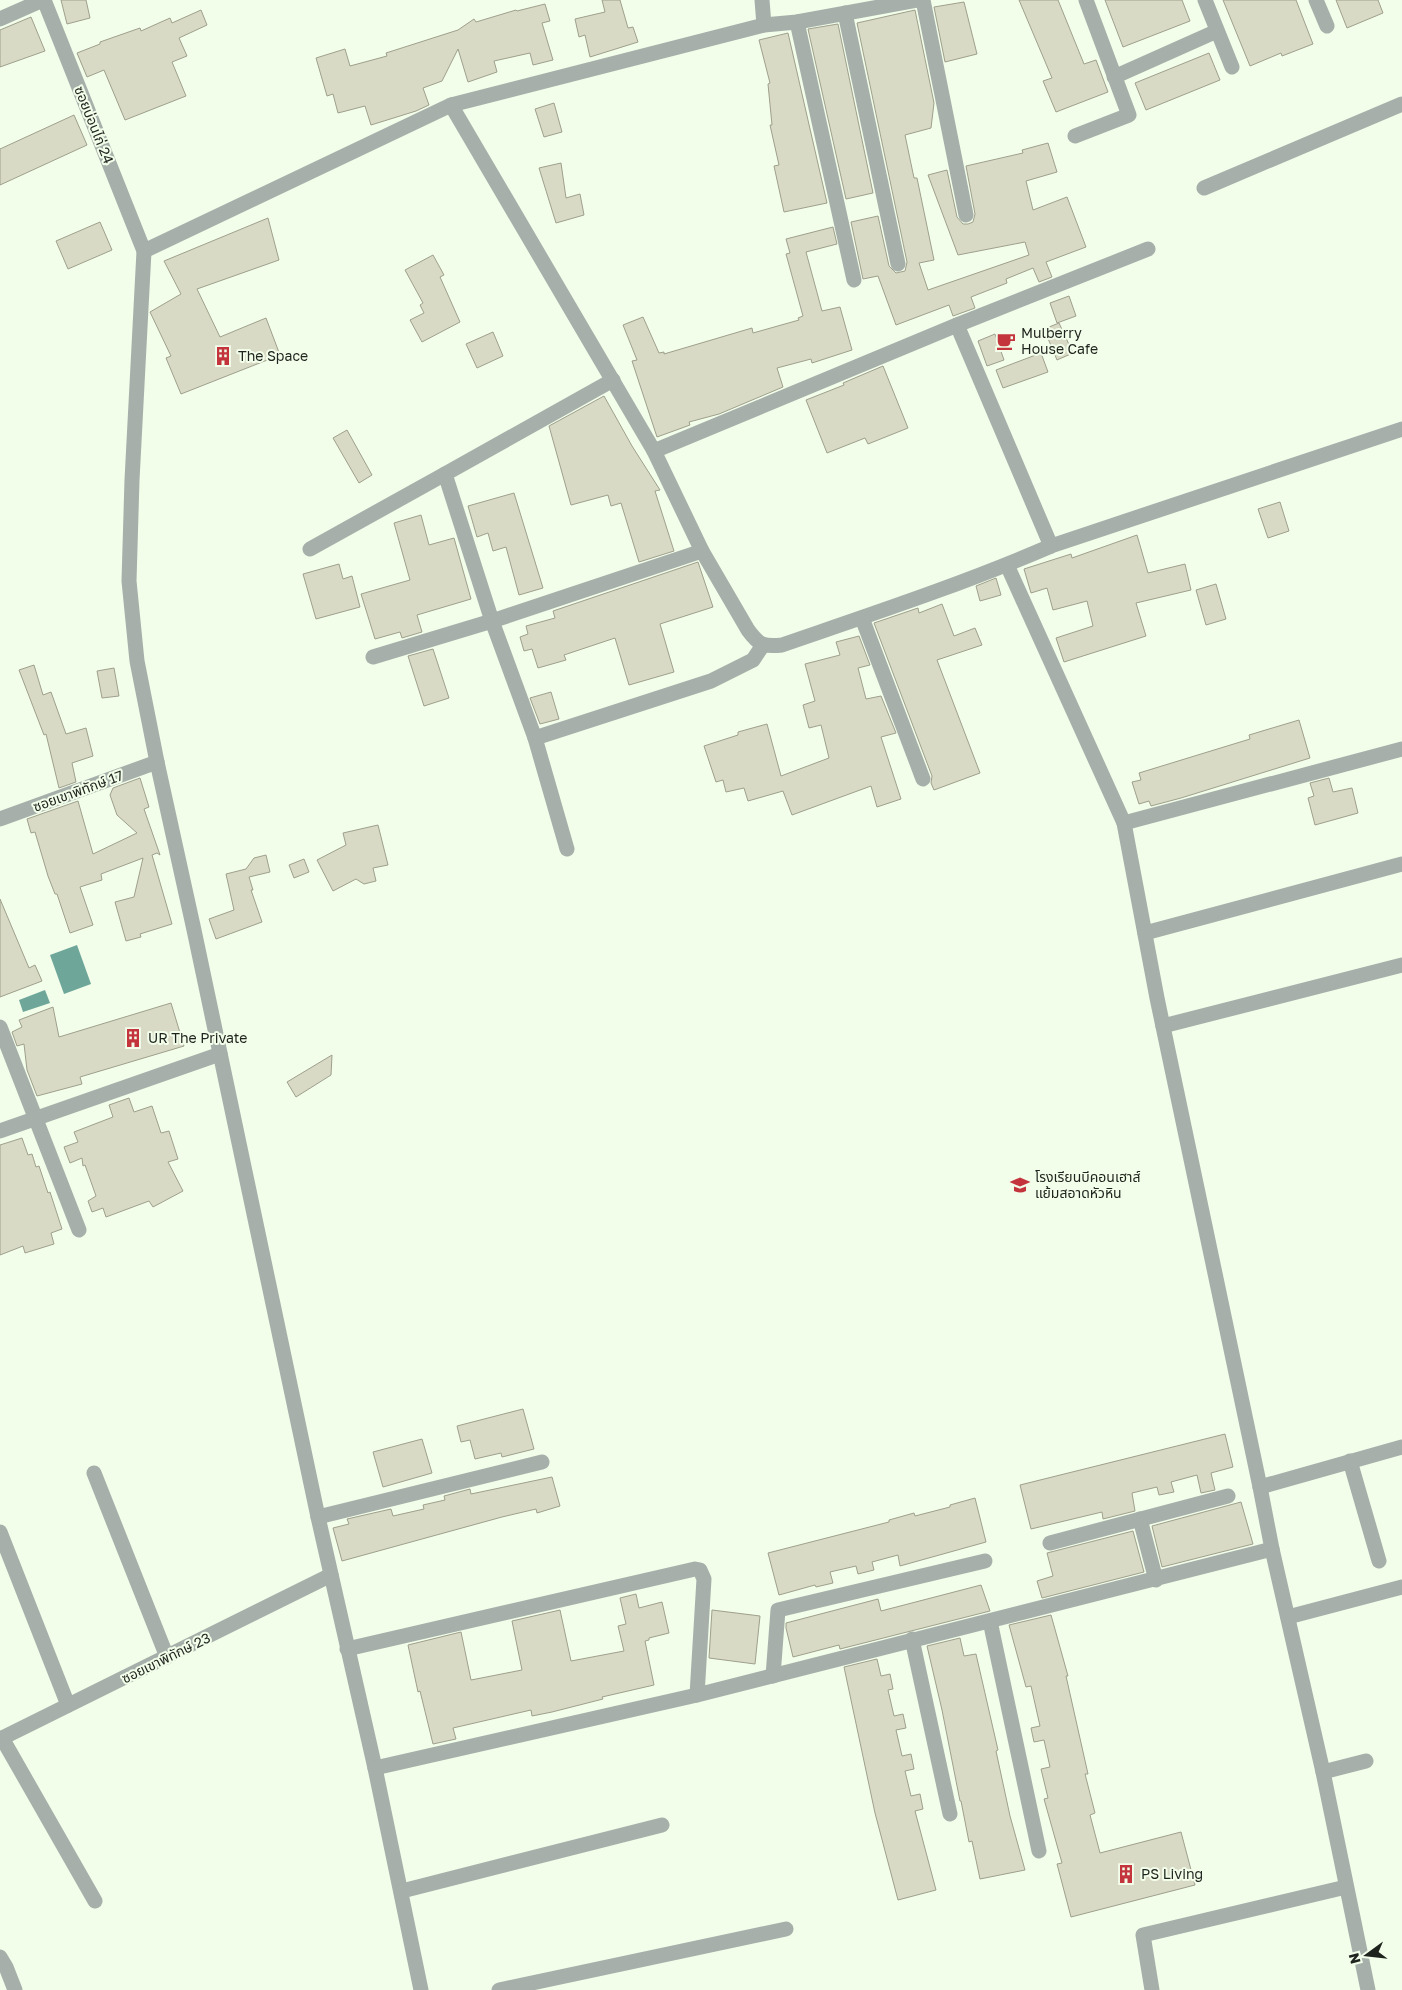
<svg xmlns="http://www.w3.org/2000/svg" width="1402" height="1990" viewBox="0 0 1402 1990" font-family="'Golos Text','Noto Sans Thai',sans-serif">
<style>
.water{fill:#6ea79a}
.building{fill:#d8dac5;stroke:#9ea08c}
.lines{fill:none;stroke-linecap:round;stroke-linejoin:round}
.street{stroke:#a6afa9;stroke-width:15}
.labels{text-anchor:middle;stroke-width:4;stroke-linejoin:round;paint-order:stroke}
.street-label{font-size:14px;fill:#1f231d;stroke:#f2fdea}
.poi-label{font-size:14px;fill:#1f231d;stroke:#f2fdea;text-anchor:start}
</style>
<rect width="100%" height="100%" fill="#f2fdea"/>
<g class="water">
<path d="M 77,945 L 91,984 L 64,994 L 50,955 Z"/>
<path d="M 45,990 L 50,1003 L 23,1012 L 19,1000 Z"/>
</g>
<g class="building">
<path d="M 61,0 L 86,0 L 90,18 L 67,24 Z"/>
<path d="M 602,0 L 620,0 L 628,28 L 633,27 L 638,42 L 590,57 L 585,35 L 579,37 L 575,19 L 605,12 Z"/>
<path d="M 1019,0 L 1058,0 L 1084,64 L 1096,60 L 1108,92 L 1056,112 L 1043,81 L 1052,78 Z"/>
<path d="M 1105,0 L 1182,0 L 1190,21 L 1123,47 Z"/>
<path d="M 1223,0 L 1296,0 L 1313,44 L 1282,56 L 1281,53 L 1250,66 Z"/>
<path d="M 1336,0 L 1378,0 L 1383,13 L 1347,28 Z"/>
<path d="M 964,2 L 977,54 L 945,62 L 934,7 Z"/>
<path d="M 545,4 L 550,21 L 542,23 L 553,60 L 533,65 L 530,53 L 494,61 L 497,72 L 468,82 L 458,49 L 442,81 L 423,88 L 429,105 L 416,111 L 371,125 L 365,106 L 338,113 L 333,94 L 327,96 L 316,58 L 345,49 L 350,66 L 387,56 L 386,53 L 458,30 L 474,19 L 476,22 L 516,10 L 517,11 Z"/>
<path d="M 201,10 L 207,25 L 179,38 L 187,56 L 172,62 L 186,96 L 125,120 L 104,70 L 87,77 L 77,53 L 100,44 L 100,42 L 140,28 L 141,31 L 170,18 L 172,23 Z"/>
<path d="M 915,10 L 934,103 L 931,128 L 905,135 L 914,178 L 917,178 L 934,260 L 919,263 L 928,290 L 1029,255 L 1025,242 L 958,255 L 928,175 L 947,170 L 957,217 L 963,224 L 968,224 L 973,222 L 975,214 L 966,166 L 1023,153 L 1022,150 L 1048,143 L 1057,172 L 1026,181 L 1033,210 L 1067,197 L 1086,247 L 1046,262 L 1052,277 L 1039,282 L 1033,268 L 1006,279 L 1007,283 L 971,297 L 975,308 L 953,316 L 949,305 L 896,325 L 878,276 L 863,279 L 851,222 L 878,216 L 889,266 L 896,273 L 905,271 L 907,262 L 857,23 Z"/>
<path d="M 31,17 L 45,51 L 0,67 L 0,30 Z"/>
<path d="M 838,24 L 873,193 L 846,199 L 808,29 Z"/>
<path d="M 788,33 L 827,203 L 784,212 L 774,166 L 779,165 L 770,125 L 772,125 L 768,84 L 770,83 L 759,40 Z"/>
<path d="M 1209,53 L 1220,80 L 1146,110 L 1135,83 Z"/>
<path d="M 554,103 L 562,132 L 544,137 L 535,109 Z"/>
<path d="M 74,115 L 87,145 L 0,185 L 0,149 Z"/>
<path d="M 561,163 L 566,198 L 580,194 L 584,215 L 556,223 L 539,168 Z"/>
<path d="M 268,218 L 279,260 L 197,289 L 220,337 L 266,318 L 280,355 L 181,394 L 166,358 L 171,356 L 150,312 L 181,294 L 164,261 Z"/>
<path d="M 100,222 L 112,250 L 68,269 L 56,241 Z"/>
<path d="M 833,227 L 837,244 L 806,252 L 822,311 L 840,307 L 852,350 L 812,363 L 811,359 L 777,368 L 783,387 L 719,414 L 689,422 L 690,425 L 657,437 L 632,361 L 637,360 L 623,325 L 643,317 L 659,353 L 664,352 L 664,354 L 752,328 L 753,333 L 799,320 L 798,318 L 803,316 L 786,254 L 790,253 L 786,239 Z"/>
<path d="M 433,255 L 444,275 L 440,277 L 460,322 L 422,342 L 410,320 L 424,313 L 420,305 L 423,303 L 405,270 Z"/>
<path d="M 1069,296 L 1076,316 L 1057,323 L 1050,303 Z"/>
<path d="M 1059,323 L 1073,353 L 1057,360 L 1044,329 Z"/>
<path d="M 493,332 L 503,356 L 477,368 L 466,344 Z"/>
<path d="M 995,334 L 1004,360 L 987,366 L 978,341 Z"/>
<path d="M 1041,353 L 1048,372 L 1003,388 L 996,370 Z"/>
<path d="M 883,366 L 908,428 L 868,444 L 865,438 L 827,453 L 806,400 L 844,385 L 843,383 Z"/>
<path d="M 604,396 L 632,446 L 660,490 L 655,491 L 674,551 L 639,562 L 621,503 L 611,506 L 608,495 L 571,505 L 549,426 Z"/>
<path d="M 347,430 L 372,475 L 359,483 L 333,438 Z"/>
<path d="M 514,493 L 543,588 L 519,595 L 506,547 L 493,551 L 488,533 L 477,537 L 468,506 Z"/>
<path d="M 1280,502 L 1289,531 L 1268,538 L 1258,509 Z"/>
<path d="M 421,515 L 429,545 L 454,538 L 471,599 L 417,615 L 422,632 L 402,638 L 400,632 L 375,639 L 361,594 L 410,580 L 394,523 Z"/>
<path d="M 1137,535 L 1148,573 L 1185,564 L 1191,590 L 1136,603 L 1146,636 L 1064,662 L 1056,638 L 1093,626 L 1087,601 L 1053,610 L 1047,588 L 1031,593 L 1024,569 L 1071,554 L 1072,558 Z"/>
<path d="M 698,562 L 713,607 L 660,624 L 674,672 L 629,685 L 615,638 L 564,655 L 566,660 L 538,668 L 532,649 L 524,651 L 520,637 L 528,634 L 526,626 L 555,618 L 553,611 Z"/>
<path d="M 339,564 L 343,579 L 352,576 L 360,607 L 316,619 L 303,574 Z"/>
<path d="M 996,578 L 1001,595 L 980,601 L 976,586 Z"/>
<path d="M 1216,584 L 1226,619 L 1206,625 L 1196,590 Z"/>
<path d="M 942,604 L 954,636 L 975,628 L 982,645 L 937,660 L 980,773 L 934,790 L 931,783 L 932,776 L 874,623 L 918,608 L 919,613 Z"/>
<path d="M 859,636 L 870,665 L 858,668 L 866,699 L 881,696 L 896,733 L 881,737 L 901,799 L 877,807 L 871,786 L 792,815 L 783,791 L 748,801 L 744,788 L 726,792 L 723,780 L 716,782 L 704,746 L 738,735 L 738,732 L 767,724 L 781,776 L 829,758 L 821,725 L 809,728 L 803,705 L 815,701 L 805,664 L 840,655 L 836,642 Z"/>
<path d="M 433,649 L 449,698 L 424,706 L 408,656 Z"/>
<path d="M 34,665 L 43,695 L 51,692 L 66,734 L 86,728 L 93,756 L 72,763 L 76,782 L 59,788 L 46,734 L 44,735 L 19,670 Z"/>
<path d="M 114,668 L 119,696 L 102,698 L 97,671 Z"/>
<path d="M 551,692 L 559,719 L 540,724 L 530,698 Z"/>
<path d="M 1299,720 L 1310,758 L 1181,798 L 1151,806 L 1149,801 L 1139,804 L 1132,782 L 1141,780 L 1139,773 L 1250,739 L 1249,735 Z"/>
<path d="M 140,778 L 149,807 L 144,809 L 160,855 L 157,853 L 152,855 L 172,924 L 140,934 L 141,937 L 126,941 L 115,902 L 134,897 L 143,858 L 101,874 L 102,880 L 80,887 L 93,925 L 70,933 L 57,894 L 55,894 L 48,876 L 35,832 L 31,833 L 27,819 L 78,801 L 93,854 L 137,833 L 117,815 L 110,795 L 113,788 Z"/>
<path d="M 1329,778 L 1333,792 L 1352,788 L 1358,813 L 1315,825 L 1308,798 L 1314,796 L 1310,783 Z"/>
<path d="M 378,825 L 388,865 L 373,868 L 376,881 L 364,884 L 356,879 L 333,891 L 317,860 L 346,845 L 343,833 Z"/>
<path d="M 266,855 L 270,872 L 249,877 L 253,890 L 251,890 L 262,922 L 216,939 L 209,919 L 234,910 L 226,874 L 246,869 L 254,858 Z"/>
<path d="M 304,859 L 309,872 L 294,878 L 289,865 Z"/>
<path d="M 0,899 L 29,968 L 35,965 L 42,981 L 0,997 Z"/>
<path d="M 171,1003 L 184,1046 L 80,1077 L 82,1084 L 37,1096 L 27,1070 L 24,1044 L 17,1046 L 12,1032 L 22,1027 L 19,1020 L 53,1007 L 59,1037 Z"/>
<path d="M 332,1055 L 331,1075 L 296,1097 L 287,1082 Z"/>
<path d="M 129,1098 L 134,1112 L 152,1106 L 161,1133 L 169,1131 L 178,1159 L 168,1162 L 183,1191 L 153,1207 L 149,1201 L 106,1217 L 103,1208 L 92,1212 L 88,1201 L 96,1196 L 85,1165 L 83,1166 L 82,1158 L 70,1163 L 64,1147 L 78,1142 L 74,1132 L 113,1117 L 109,1105 Z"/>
<path d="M 22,1138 L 28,1155 L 32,1154 L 36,1167 L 39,1166 L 48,1193 L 50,1192 L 62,1229 L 51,1233 L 54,1244 L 25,1253 L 23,1246 L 0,1255 L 0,1145 Z"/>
<path d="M 523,1409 L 534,1449 L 502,1457 L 501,1453 L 475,1459 L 470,1440 L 461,1442 L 457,1426 Z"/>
<path d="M 1225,1434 L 1233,1467 L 1211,1473 L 1215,1490 L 1201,1493 L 1197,1475 L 1171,1482 L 1174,1492 L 1159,1495 L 1157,1487 L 1132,1493 L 1135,1511 L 1103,1519 L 1102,1512 L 1031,1529 L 1020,1485 Z"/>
<path d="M 422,1439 L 432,1473 L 383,1487 L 373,1452 Z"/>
<path d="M 552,1477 L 560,1506 L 537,1513 L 536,1509 L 502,1517 L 342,1561 L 333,1528 L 349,1524 L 347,1519 L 391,1509 L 393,1516 L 424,1509 L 423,1505 L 445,1500 L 444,1496 L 470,1489 L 471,1494 Z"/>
<path d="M 975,1498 L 986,1542 L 900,1566 L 898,1555 L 872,1562 L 874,1570 L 858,1574 L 856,1566 L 830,1572 L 833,1583 L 816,1587 L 815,1585 L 779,1595 L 768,1553 L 889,1522 L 889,1520 L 914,1513 L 915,1516 L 950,1507 L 950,1505 Z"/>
<path d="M 1241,1502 L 1253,1544 L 1162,1567 L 1152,1526 Z"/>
<path d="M 1133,1531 L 1144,1572 L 1042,1598 L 1037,1581 L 1053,1576 L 1047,1553 Z"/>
<path d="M 981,1585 L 990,1611 L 840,1649 L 839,1645 L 793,1657 L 786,1628 L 786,1623 L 878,1599 L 881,1611 Z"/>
<path d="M 636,1594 L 639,1608 L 662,1602 L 669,1633 L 649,1638 L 649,1640 L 645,1641 L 654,1685 L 602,1697 L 603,1699 L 552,1712 L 532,1716 L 531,1710 L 453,1728 L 456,1739 L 433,1744 L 420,1691 L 418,1692 L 408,1645 L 461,1632 L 471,1680 L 522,1670 L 512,1621 L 560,1610 L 571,1661 L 624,1651 L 618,1626 L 626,1624 L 620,1598 Z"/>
<path d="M 712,1610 L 760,1616 L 755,1664 L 709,1658 Z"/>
<path d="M 1051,1615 L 1068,1676 L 1066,1676 L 1088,1774 L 1085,1774 L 1095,1813 L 1090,1815 L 1100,1853 L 1181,1832 L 1195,1885 L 1071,1917 L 1057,1864 L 1062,1863 L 1044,1799 L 1048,1798 L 1041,1769 L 1050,1767 L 1044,1740 L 1034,1742 L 1031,1728 L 1040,1726 L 1031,1686 L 1026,1687 L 1009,1625 Z"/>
<path d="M 960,1638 L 964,1656 L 976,1654 L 998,1750 L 996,1751 L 1010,1816 L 1025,1870 L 980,1879 L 972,1841 L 969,1842 L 961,1801 L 960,1801 L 942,1710 L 927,1646 Z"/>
<path d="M 877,1659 L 881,1676 L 890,1674 L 893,1689 L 888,1690 L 894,1716 L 903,1714 L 906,1728 L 896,1730 L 902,1756 L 911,1754 L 914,1769 L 905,1771 L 911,1796 L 920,1794 L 923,1809 L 915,1811 L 936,1890 L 898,1900 L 875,1813 L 844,1667 Z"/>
</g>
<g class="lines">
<g class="street">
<path d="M 44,0 L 144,251 L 132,480 L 129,581 L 137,661 L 157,762 L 194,930 L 318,1517 L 375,1768 L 421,1990"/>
<path d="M 762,0 L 764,25"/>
<path d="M 923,0 L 966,215"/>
<path d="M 1205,0 L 1232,67"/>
<path d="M 1316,0 L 1327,26"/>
<path d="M 845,13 L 898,264"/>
<path d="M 0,19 L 43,0"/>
<path d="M 797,22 L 854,280"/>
<path d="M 1114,77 L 1217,31"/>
<path d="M 451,105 L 764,25 L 797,22 L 917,0"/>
<path d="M 1075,136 L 1129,115 L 1086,0"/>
<path d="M 1204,188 L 1402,104"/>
<path d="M 144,251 L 451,105 L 654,451 L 702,551 L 748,630 C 759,645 763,647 782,645 C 872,614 963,584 1051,546 L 1402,429"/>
<path d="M 957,325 L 1051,546"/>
<path d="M 613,380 L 445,474 L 492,621 L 702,551"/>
<path d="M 654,451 L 957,325 L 1148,249"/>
<path d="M 310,549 L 445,474"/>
<path d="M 1007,565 L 1124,823 L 1157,998 L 1260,1487 L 1272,1549 L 1323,1772 L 1368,1990"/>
<path d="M 862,618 L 923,779"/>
<path d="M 373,657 L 492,621 L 535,738 L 567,849"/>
<path d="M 535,738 L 711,681 L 753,660 L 763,645"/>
<path d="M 0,819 L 157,762"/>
<path d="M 1124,823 L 1402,749"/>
<path d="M 1145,933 L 1402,864"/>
<path d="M 1163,1026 L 1402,965"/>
<path d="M 0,1027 L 79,1230"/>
<path d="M 0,1131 L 220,1054"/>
<path d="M 1350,1461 L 1379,1561"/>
<path d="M 94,1473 L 167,1657"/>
<path d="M 1260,1487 L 1402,1447"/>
<path d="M 318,1517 L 542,1462"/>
<path d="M 1140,1519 L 1156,1580"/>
<path d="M 0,1532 L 68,1705"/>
<path d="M 1050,1543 L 1228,1496"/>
<path d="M 1288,1617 L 1402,1587"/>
<path d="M 990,1621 L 1039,1851"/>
<path d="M 912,1639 L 950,1814"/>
<path d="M 347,1649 L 695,1569 L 700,1570 L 704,1579 L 697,1695"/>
<path d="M 773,1676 L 778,1610 L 985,1561"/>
<path d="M 2,1738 L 95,1901"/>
<path d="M 0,1739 L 331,1575"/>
<path d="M 375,1768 L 697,1695 L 1272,1549"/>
<path d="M 1323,1772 L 1366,1761"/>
<path d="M 402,1891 L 662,1825"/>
<path d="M 0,1957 L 6,1967 L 15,1990"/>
<path d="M 499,1990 L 786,1929"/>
<path d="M 1152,1990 L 1143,1935 L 1346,1887"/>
</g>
</g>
<defs>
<g id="cafe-bare" transform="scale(1.5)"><path d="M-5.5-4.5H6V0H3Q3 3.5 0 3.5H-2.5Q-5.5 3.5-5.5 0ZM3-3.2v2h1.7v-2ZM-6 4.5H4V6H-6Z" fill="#c4343d" stroke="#f2fdea" stroke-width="2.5" paint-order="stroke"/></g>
<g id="building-bare" transform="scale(1.5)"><path d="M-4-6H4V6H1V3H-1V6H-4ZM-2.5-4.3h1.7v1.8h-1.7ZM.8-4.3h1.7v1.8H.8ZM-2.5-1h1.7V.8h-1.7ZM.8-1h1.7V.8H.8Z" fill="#c4343d" stroke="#f2fdea" stroke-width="2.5" paint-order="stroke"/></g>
<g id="school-bare" transform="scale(1.5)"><path d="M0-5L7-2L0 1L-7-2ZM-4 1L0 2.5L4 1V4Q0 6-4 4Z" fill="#c4343d" stroke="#f2fdea" stroke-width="2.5" paint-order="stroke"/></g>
</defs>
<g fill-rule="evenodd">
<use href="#cafe-bare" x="1006" y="341"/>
<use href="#building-bare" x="223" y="356"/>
<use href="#building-bare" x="133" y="1038"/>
<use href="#school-bare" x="1020" y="1185"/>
<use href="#building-bare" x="1126" y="1874"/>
</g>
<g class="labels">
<g class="street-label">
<text transform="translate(94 125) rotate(68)" y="5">ซอยบ่อนไก่ 24</text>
<text transform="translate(78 791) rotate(-20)" y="5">ซอยเขาพิทักษ์ 17</text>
<text transform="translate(166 1658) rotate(-26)" y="5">ซอยเขาพิทักษ์ 23</text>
</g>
<g class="poi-label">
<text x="1021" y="338">Mulberry<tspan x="1021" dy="16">House Cafe</tspan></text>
<text x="238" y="361">The Space</text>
<text x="148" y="1043">UR The Private</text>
<text x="1035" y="1182">โรงเรียนบีคอนเฮาส์<tspan x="1035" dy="16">แย้มสอาดหัวหิน</tspan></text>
<text x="1141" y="1879">PS Living</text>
</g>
</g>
<g transform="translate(1367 1955) rotate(255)" stroke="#f2fdea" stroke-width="4" paint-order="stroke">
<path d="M0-4L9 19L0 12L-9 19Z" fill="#1f231d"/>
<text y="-8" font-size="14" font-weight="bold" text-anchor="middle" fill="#1f231d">N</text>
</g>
</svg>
